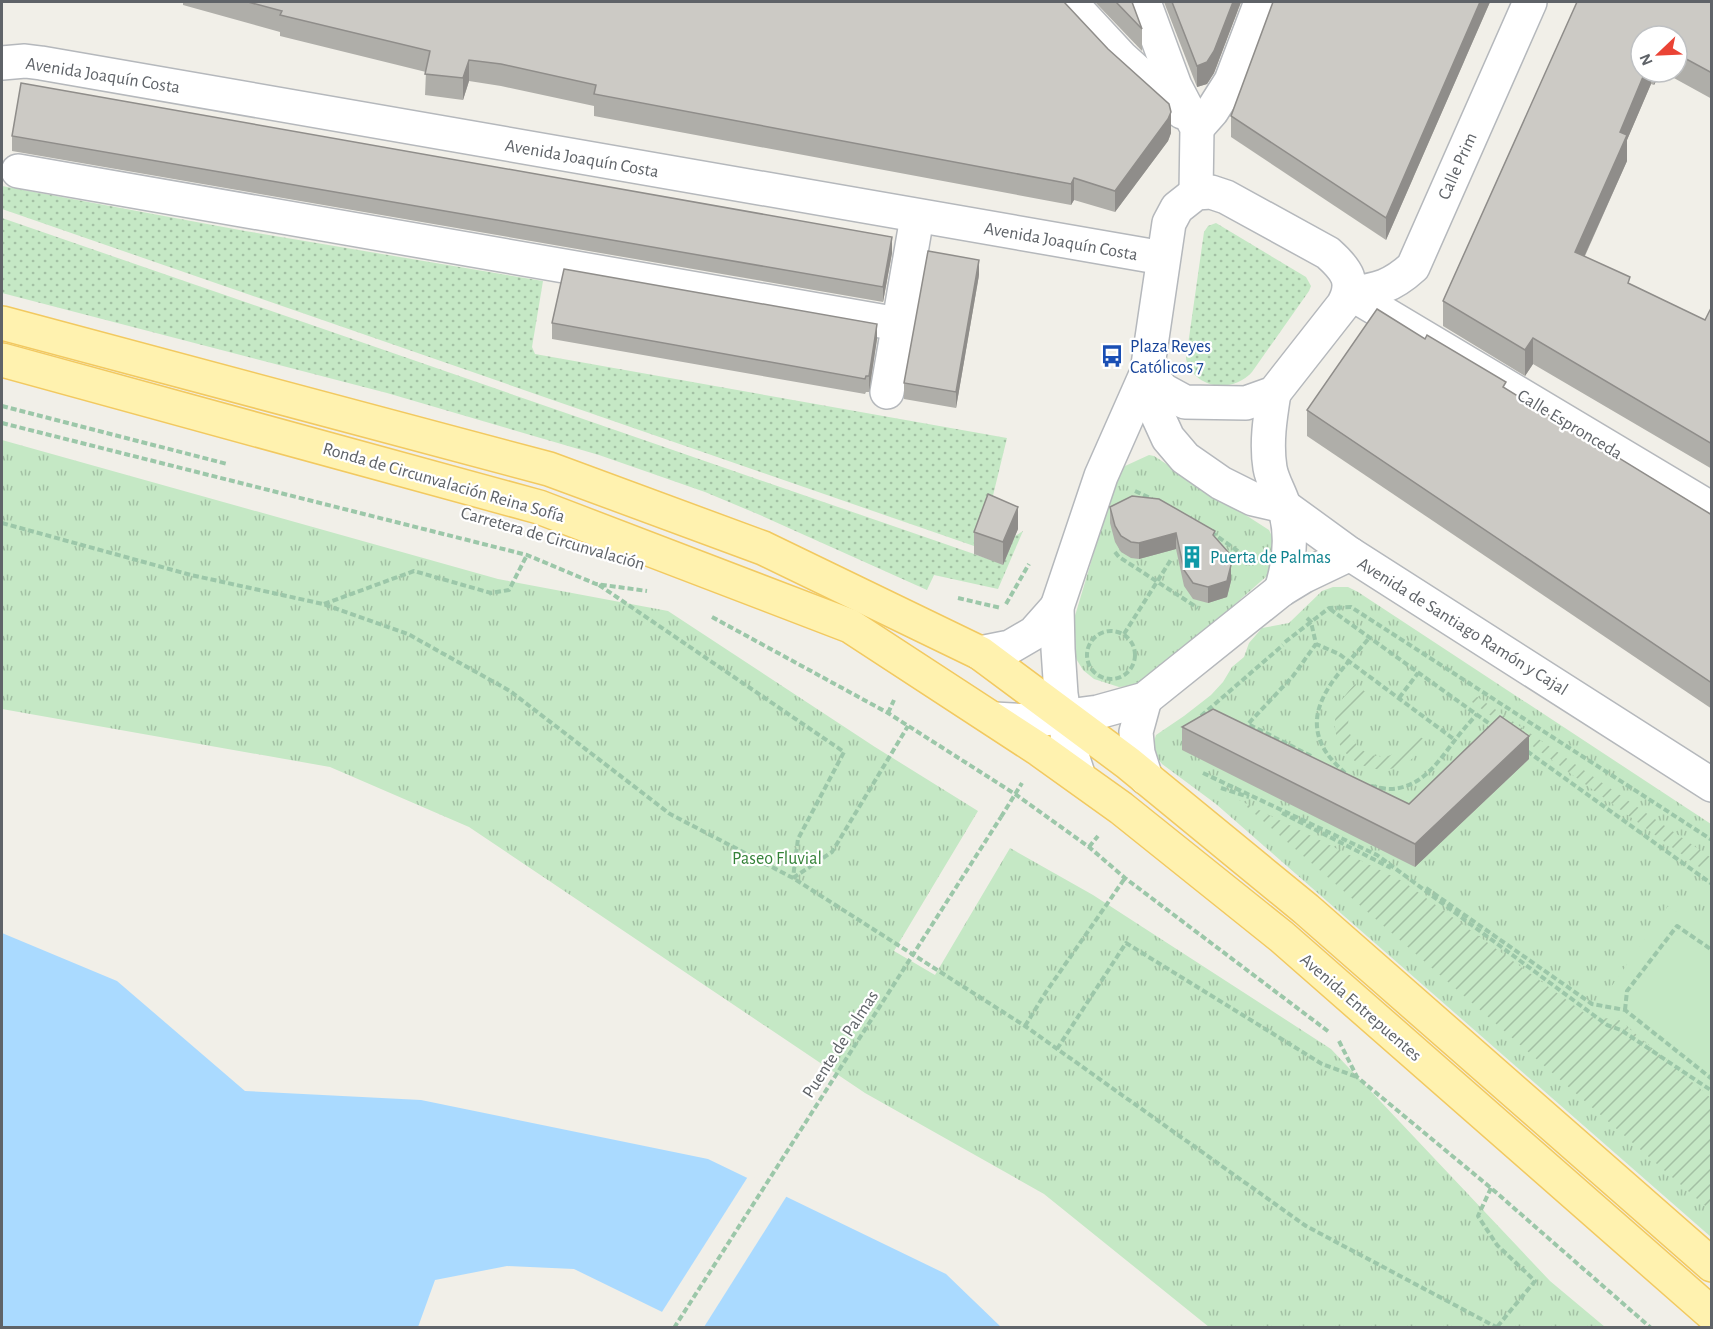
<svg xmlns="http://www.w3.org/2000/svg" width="1713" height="1329" viewBox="0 0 1713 1329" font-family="'Alegreya Sans',sans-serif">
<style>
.grass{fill:url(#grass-dots)}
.park{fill:url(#park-tufts)}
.garden{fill:url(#garden-furrows)}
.pitch{fill:#c5e8c5}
.water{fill:#aadaff}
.pier{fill:#f1efe8}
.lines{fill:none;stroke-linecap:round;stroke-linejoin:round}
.minor-casing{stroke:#b5b8bc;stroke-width:36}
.major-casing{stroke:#f2c960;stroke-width:36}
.path{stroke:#9cc7a9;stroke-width:4;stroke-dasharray:6 3;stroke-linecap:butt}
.minor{stroke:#fff;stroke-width:33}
.major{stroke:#fff2af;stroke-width:33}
.path-bridge{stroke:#9cc7a9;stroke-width:4;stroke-dasharray:6 3;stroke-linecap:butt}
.wall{fill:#afaea9}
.shaded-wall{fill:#8f8d8a}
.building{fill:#cccac5;stroke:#8f8d8a;stroke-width:1.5}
.labels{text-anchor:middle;stroke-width:4.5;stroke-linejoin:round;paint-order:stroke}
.street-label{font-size:18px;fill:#5f6368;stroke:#fff}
.transit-label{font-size:18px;fill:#164399;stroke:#fff;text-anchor:start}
.culture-label{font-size:18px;fill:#0d838f;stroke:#fff;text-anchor:start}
.park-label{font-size:18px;fill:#348238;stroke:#fff}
</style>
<defs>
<pattern id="grass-dots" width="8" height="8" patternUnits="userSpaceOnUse" patternTransform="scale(1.5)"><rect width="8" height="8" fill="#c5e8c5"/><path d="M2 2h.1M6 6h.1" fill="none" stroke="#a3c0a4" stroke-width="1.8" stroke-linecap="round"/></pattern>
<pattern id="park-tufts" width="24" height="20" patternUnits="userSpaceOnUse" patternTransform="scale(1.5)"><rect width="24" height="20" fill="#c5e8c5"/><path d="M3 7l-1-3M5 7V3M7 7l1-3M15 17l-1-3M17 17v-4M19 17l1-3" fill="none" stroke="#a3c0a4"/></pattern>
<pattern id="garden-furrows" width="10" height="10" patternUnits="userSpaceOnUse" patternTransform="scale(1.5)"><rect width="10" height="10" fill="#c5e8c5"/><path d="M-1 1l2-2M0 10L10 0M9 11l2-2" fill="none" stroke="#a3c0a4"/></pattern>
</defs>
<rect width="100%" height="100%" fill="#f1efe8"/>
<g class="grass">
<path d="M 2,186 L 245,231 L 543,281 L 532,347 L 535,354 L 1007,438 L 988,516 L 1000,555 L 2,209 Z"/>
<path d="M 2,218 L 1003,564 L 1015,536 L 1023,531 L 998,589 L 934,575 L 927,590 L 760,515 L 705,492 L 599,455 L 387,393 L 2,293 Z"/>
<path d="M 1216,223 L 1306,277 L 1311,286 L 1309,291 L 1252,372 C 1232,394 1194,389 1186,359 L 1204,232 L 1208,226 Z"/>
</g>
<g class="park">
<path d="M 2,440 L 498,579 L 668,611 L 875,747 L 978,811 L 894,951 L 935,975 L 1010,848 L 1093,895 L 1331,1049 L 1550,1281 L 1605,1327 L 1209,1327 L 1044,1194 L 865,1093 L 469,827 L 330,767 L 2,709 Z"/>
<path d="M 1149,455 L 1154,456 L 1269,530 C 1278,546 1276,559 1268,575 L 1155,675 L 1143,682 L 1132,686 L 1119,687 L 1094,679 L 1083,670 L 1075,657 L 1071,629 L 1116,479 L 1125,466 Z"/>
<path d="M 1333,587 L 1348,587 L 1358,592 L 1711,824 L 1711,1237 L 1216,804 L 1162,764 C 1154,755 1152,746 1156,735 L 1184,716 L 1211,695 L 1223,682 L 1232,667 L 1244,657 L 1249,643 L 1262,628 L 1289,623 L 1322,591 Z"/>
</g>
<g class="garden">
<path d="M 1355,684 L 1367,693 C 1315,728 1384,791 1414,733 L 1425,740 C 1402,795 1321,766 1337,710 C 1340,700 1348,692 1355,684 Z"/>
<path d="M 1473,694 L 1710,857 L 1702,869 L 1468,699 Z"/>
<path d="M 1239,800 L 1404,882 L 1590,1017 L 1618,1019 L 1711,1098 L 1711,1211 Z"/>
</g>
<path class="pitch" d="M 1668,906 L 1711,937 L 1711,1098 L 1619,1019 L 1590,1017 Z"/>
<path class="water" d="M 2,933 L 117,981 L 245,1091 L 421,1100 L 708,1159 L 946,1274 L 1001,1327 L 693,1327 L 574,1269 L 507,1266 L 435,1280 L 418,1327 L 2,1327 Z"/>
<path class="pier" d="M 749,1175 L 788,1194 L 704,1327 L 686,1328 L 660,1315 Z"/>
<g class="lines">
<g class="minor-casing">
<g id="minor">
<path d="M 1070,2 L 1121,57 L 1182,112"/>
<path d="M 1144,2 L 1175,86 L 1197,128 L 1196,193"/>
<path d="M 2,63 L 25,61 L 41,63 L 1163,258"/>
<path d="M 1197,128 L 1212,111 L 1231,81 L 1261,2"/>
<path d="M 18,171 L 898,324"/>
<path d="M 1350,293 L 1712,509"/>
<path d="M 1350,293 C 1378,290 1392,286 1413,267 L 1530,2"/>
<path d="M 1147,372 L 1157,414 L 1168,438 L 1185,458 L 1221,483 L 1253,499 L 1284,506 L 1350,554 L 1712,785"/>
<path d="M 887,392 L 917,217"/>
<path d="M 1274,393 C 1270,418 1266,443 1270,468 C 1272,480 1279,491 1283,503 C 1293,531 1290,562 1281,590"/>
<path d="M 980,653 L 1010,647 L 1034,633 L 1057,607"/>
<path d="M 1145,699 L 1136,732 L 1138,753 L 1146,778"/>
<path d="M 994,719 L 1030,721 L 1098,712 L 1145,699 L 1281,590 L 1304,576 L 1350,554"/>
<path d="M 1079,777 L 1069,746 L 1061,694 L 1058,649 L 1057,607 L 1101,476 L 1147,372 L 1169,223 L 1177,208 L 1196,193 L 1211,192 L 1226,197 L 1328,253 C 1347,270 1356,282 1343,305 L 1274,393 L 1246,403 L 1185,402 L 1163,390 L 1147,372"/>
</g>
</g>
<g class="major-casing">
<g id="major">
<path d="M 2,323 L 549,469 L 763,548 L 980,653 L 1128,763 L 1306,909 L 1712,1265"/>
<path d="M 2,360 L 539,507 L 850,626 L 1040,750 L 1121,808 L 1282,937 L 1712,1314"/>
</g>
</g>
<g class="path">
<path d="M 2,406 L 227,464"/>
<path d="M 2,423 L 527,555 L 596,584 L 647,591"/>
<path d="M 1135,491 L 1152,499"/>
<path d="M 2,523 L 191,575 L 323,604 L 408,634 L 510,691 L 670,814 L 793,878 L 1025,1026 L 1306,1226 L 1498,1328"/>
<path d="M 1211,532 L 1249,559"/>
<path d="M 1115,552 L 1119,557 L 1198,608"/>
<path d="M 599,585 L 844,752 L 798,839 L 793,878"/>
<path d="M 958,598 L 1001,608"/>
<path d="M 324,604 L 414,571 L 491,593 L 509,590 L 527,555"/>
<path d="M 1006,604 L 1029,564"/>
<path d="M 1330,609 L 1494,727"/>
<path d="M 712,617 L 888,713 L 1015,794 L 1089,847 L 1125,878 L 1329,1032"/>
<path d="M 1307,618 L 1311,622 L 1316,644 L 1339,654 L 1455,740"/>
<circle cx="1111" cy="655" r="24"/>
<path d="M 1124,634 L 1172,558"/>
<path d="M 1285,642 L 1329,608 L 1351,607 L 1712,840"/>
<path d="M 1399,698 L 1418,673"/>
<path d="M 888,713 L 894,700"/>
<path d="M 1201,716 L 1283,645"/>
<path d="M 1527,751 L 1712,884"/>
<path d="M 1311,756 L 1248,724 L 1293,676 L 1316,644"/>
<path d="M 1203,773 L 1377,855 L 1607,1025 L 1621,1030 L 1712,1091"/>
<path d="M 1345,773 C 1339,767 1331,760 1326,752 C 1297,707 1344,669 1370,637"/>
<path d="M 1371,786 C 1377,787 1384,789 1390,789 C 1422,788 1438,762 1455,740 C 1462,731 1469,723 1477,714"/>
<path d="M 1221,788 L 1249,797"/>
<path d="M 1282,813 L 1391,868"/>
<path d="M 1001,817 L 1022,783"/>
<path d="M 1089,847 L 1098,836"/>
<path d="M 793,878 L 832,852 L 908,726"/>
<path d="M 1426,888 L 1592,1004 L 1625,1010 L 1712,1079"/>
<path d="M 1625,1010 L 1627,991 L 1677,926 L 1712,950"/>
<path d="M 1025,1026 L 1046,992 L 1125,878"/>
<path d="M 1339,1041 L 1357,1077 L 1491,1188 L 1651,1328"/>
<path d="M 1057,1049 L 1126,943 L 1322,1064 L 1357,1077"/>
<path d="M 1491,1188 L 1478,1216 L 1497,1245 L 1535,1281 L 1497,1327"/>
</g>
<use href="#minor" class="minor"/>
<use href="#major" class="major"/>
<path class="path-bridge" d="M 674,1328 L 1001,817"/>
</g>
<g class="wall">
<path d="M 183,2 L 1064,2 L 1171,133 L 1168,141 L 1115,212 L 1074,200 L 1071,205 L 594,116 L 594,106 L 501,86 L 469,81 L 463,100 L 425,95 L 426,72 L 280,36 L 280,32 L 183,5 Z"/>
<path d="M 1095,2 L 1132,2 L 1142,29 L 1142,51 Z"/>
<path d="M 1164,2 L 1241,2 L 1214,73 L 1207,84 L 1197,87 Z"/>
<path d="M 1490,2 L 1386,240 L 1231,137 L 1231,116 Z"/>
<path d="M 1577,2 L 1712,2 L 1712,99 L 1663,72 L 1677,72 L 1677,36 L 1641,36 L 1641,72 L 1661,72 L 1654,85 L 1651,84 L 1627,140 L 1627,161 L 1585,256 L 1630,284 L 1705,320 L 1712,306 L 1712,469 L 1533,364 L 1525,376 L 1443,326 L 1443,301 Z"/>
<path d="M 12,136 L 892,253 L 883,302 L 12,151 Z"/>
<path d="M 979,275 L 956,408 L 904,399 L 904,383 Z"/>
<path d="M 552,323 L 877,339 L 869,392 L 866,392 L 865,394 L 552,339 Z"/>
<path d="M 1506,389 L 1712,515 L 1712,709 L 1307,436 L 1307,410 Z"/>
<path d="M 1110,507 L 1215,537 L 1231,581 L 1227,597 L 1208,603 L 1193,599 L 1184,586 L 1176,549 L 1139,559 L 1131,558 L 1121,552 L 1115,542 L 1110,523 Z"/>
<path d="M 1018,529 L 1003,565 L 974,554 L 974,532 Z"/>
<path d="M 1182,727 L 1409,804 L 1529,759 L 1415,867 L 1182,750 Z"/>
</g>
<g class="shaded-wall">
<path d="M 1233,2 L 1241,2 L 1214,73 L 1207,84 L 1197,87 L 1197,66 Z"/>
<path d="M 1480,2 L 1490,2 L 1386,240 L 1386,218 Z"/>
<path d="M 469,60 L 469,81 L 463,100 L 463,78 Z"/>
<path d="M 1645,72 L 1651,72 L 1651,84 L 1627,140 L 1627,161 L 1575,277 L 1575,252 L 1620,132 Z"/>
<path d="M 1654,72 L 1661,72 L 1654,85 Z"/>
<path d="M 1171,112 L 1171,133 L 1168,141 L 1115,212 L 1115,191 Z"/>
<path d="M 1074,178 L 1074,200 L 1071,205 L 1071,184 Z"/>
<path d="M 892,237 L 892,253 L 883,302 L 883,287 Z"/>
<path d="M 979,260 L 979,275 L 956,408 L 956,392 Z"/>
<path d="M 877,324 L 877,339 L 869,392 L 869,376 Z"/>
<path d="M 1533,338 L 1533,364 L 1525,376 L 1525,350 Z"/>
<path d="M 1018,507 L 1018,529 L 1003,565 L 1003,542 Z"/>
<path d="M 1176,533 L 1176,549 L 1139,559 L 1139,543 Z"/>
<path d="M 1231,565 L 1231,581 L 1227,597 L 1208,603 L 1208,587 Z"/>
<path d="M 1529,736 L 1529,759 L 1415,867 L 1415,844 Z"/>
</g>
<g class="building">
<path d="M 248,2 L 1064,2 L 1108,49 L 1169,104 L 1171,112 L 1168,119 L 1115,191 L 1074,178 L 1071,184 L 594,94 L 596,85 L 501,64 L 469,60 L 463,78 L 425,74 L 430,51 L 280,15 L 282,11 Z"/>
<path d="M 1116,2 L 1132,2 L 1142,29 Z"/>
<path d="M 1172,2 L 1233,2 L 1214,51 L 1207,62 L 1197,66 Z"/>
<path d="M 1273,2 L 1480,2 L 1386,218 L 1231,116 Z"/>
<path d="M 1577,2 L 1712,2 L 1712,73 L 1677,54 L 1677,36 L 1641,36 L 1641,72 L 1645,72 L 1620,132 L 1627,135 L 1575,252 L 1630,277 L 1628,283 L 1705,320 L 1712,306 L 1712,444 L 1533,338 L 1525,350 L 1443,301 Z"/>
<path d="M 21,83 L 892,237 L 883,287 L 12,136 Z"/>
<path d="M 928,251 L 979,260 L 956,392 L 904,383 Z"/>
<path d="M 564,269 L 877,324 L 869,376 L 866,376 L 865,379 L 552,323 Z"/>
<path d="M 1377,309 L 1425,339 L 1427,335 L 1506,382 L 1503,387 L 1712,515 L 1712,683 L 1307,410 Z"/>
<path d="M 988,494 L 1018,507 L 1003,542 L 974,532 Z"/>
<path d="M 1132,496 L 1159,499 L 1215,531 L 1213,535 L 1229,553 L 1231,565 L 1227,581 L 1208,587 L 1193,583 L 1184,570 L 1176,533 L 1139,543 L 1131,542 L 1121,536 L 1115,526 L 1110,507 Z"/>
<path d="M 1213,709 L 1409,804 L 1500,716 L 1529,736 L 1415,844 L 1182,727 Z"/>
</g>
<defs>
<g id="bus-bare" transform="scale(1.8)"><path d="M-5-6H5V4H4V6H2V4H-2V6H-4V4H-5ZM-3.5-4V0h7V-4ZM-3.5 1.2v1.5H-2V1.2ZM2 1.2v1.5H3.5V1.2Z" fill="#1a4fb4" stroke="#fff" stroke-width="2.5" paint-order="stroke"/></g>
<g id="building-bare" transform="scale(1.8)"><path d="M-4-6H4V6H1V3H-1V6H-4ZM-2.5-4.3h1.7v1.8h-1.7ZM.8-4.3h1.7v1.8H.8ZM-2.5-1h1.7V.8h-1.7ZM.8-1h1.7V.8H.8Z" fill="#0f9aa8" stroke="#fff" stroke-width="2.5" paint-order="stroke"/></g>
</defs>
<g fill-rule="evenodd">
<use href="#bus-bare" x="1112" y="356"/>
<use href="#building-bare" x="1192" y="557"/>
</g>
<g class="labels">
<g class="street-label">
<text transform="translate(103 75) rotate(9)" y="6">Avenida Joaquín Costa</text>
<text transform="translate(582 158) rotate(10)" y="6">Avenida Joaquín Costa</text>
<text transform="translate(1457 166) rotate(-66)" y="6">Calle Prim</text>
<text transform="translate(1061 241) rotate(10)" y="6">Avenida Joaquín Costa</text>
<text transform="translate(1570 424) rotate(31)" y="6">Calle Espronceda</text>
<text transform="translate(444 482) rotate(16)" y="6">Ronda de Circunvalación Reina Sofía</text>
<text transform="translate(553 538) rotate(16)" y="6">Carretera de Circunvalación</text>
<text transform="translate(1463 626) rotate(32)" y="6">Avenida de Santiago Ramón y Cajal</text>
<text transform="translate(1361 1007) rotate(41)" y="6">Avenida Entrepuentes</text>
<text transform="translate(840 1044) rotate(-57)" y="6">Puente de Palmas</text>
</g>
<g class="transit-label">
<text x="1130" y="352">Plaza Reyes<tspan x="1130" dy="21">Católicos 7</tspan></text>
</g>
<g class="culture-label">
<text x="1210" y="563">Puerta de Palmas</text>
</g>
<g class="park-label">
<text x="777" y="864">Paseo Fluvial</text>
</g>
</g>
<rect width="1713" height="1329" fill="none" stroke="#5f6368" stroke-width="6"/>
<g transform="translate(1659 54) rotate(247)"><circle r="28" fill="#ffffff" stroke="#bfc1c3" stroke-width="1.5"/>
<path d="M0-4.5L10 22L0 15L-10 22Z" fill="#ea4335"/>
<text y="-9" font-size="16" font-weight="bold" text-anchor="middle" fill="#5f6368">N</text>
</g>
</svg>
